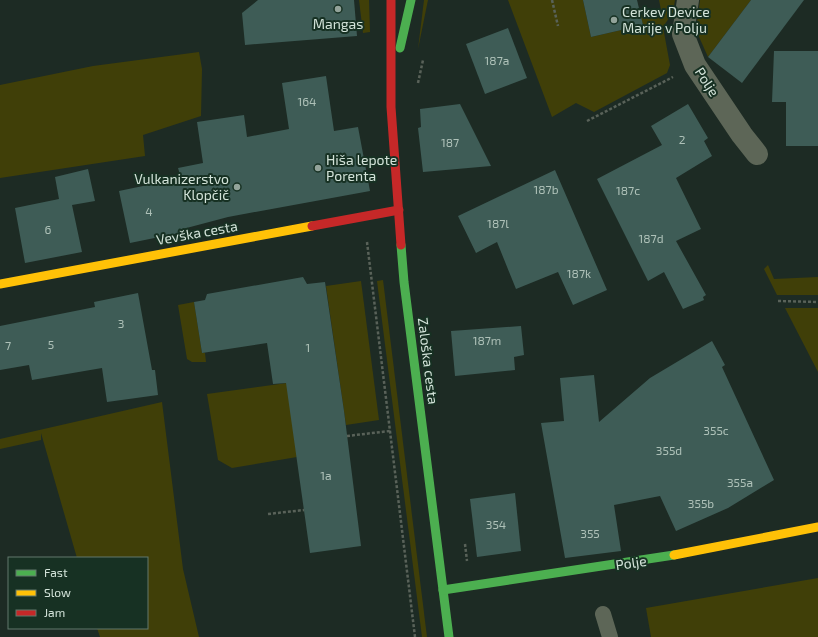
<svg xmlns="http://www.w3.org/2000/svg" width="818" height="637" viewBox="0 0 818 637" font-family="'Exo 2',sans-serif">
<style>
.green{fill:#403f08}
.building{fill:#3e5c56}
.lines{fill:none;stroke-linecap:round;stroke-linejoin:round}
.path{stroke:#596259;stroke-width:2.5;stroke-dasharray:3 2;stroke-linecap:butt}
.lane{stroke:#5d6657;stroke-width:16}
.street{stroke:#5d6657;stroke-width:22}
.fast{stroke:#4caf50;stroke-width:9}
.slow{stroke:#ffc107;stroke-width:9}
.jam{stroke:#c62828;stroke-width:9}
.poi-dot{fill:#93a39a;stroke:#173123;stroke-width:1.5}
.labels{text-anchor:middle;stroke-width:4;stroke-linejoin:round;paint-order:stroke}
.number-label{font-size:12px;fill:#aec1b8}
.poi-label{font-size:14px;fill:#d3e3d9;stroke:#173123;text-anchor:start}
.street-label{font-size:14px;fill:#d3e3d9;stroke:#173123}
</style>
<rect width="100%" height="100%" fill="#1d2b24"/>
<g class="green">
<path d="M 359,0 L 369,0 L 370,32 L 363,33 Z"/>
<path d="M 424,0 L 428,0 L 418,49 Z"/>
<path d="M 508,0 L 583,0 L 591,37 L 643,25 L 640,15 L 661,10 L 659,0 L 675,0 L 673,12 L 663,27 L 670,65 L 667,73 L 594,112 L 576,103 L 552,117 Z"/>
<path d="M 700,0 L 751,0 L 708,57 L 696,30 Z"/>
<path d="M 199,52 L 202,69 L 201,116 L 143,135 L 145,156 L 0,178 L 0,85 L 93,66 Z"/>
<path d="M 768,265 L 774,279 L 818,277 L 818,295 L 777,295 L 764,269 Z"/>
<path d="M 383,280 L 427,637 L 422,637 L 377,281 Z"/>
<path d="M 361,281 L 379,420 L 346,425 L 326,286 Z"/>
<path d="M 194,302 L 202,353 L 205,353 L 206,362 L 192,362 L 187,359 L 178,305 Z"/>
<path d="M 785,308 L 818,308 L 818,372 Z"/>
<path d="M 287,383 L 297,457 L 232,468 L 218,460 L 207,394 Z"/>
<path d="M 162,402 L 183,569 L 199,637 L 100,637 L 97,628 L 147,628 L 147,558 L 77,558 L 41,433 L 41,440 L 0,449 L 0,439 Z"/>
<path d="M 818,578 L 818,637 L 651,637 L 646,608 Z"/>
</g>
<g class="building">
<path d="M 258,0 L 354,0 L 357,36 L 245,45 L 242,13 Z"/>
<path d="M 583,0 L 637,0 L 643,25 L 591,37 Z"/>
<path d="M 751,0 L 804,0 L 742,83 L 708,57 Z"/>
<path d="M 508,28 L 527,78 L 485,94 L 466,44 Z"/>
<path d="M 774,51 L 818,51 L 818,146 L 786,146 L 786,102 L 772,102 Z"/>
<path d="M 326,76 L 334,131 L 358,127 L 370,191 L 228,217 L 179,230 L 179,233 L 130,243 L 119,191 L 181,178 L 178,168 L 203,163 L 197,122 L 244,115 L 247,137 L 289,129 L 282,83 Z"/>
<path d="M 460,104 L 491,166 L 423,172 L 418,128 L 421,127 L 420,109 Z"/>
<path d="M 688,104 L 708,138 L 704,141 L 712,156 L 676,178 L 701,229 L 676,241 L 706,295 L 703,297 L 704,300 L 683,309 L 664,272 L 648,281 L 597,179 L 662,145 L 651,126 Z"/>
<path d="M 88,169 L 95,201 L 72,205 L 82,252 L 25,263 L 15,208 L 59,199 L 55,177 Z"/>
<path d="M 555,170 L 607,290 L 573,305 L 558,272 L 516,289 L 497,242 L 476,253 L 458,216 Z"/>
<path d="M 303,277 L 307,284 L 325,282 L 344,411 L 361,546 L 310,553 L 286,383 L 273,384 L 267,343 L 202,353 L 194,302 L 205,300 L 207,294 Z"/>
<path d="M 138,293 L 152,370 L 155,370 L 158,395 L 107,402 L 102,368 L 32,380 L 29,365 L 0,370 L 0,326 L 95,307 L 94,302 Z"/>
<path d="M 521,326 L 524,355 L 514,357 L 515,370 L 455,376 L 451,331 Z"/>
<path d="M 712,341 L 725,365 L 722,367 L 774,480 L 728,508 L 676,531 L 660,496 L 614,505 L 621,551 L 565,558 L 541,423 L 564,421 L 560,378 L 594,375 L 599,422 L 650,378 Z"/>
<path d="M 515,493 L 521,551 L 477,557 L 470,499 Z"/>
</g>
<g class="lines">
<g class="path">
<path d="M 552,0 L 558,26"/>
<path d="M 418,83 L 423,60"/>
<path d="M 587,121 L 673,77"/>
<path d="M 367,242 L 415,637"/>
<path d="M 778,301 L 818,302"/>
<path d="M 347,436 L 390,431"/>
<path d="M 268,514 L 304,510"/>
<path d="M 465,544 L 467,561"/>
</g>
<path class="lane" d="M 603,614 L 610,637"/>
<path class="street" d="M 688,0 L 683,34 L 695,65 L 742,135 L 757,154"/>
<g class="fast">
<path d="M 400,48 L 411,0"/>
<path d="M 401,245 L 404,282 L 449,637"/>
<path d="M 443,590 L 674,555"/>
</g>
<g class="slow">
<path d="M 0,284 L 312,226"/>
<path d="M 674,555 L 818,527"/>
</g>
<g class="jam">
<path d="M 391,0 L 391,107 L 401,245"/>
<path d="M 312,226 L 399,210"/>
</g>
</g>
<g class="poi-dot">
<circle cx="338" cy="9" r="4"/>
<circle cx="614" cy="20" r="4"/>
<circle cx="318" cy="168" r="4"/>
<circle cx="237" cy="187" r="4"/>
</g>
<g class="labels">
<g class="number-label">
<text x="497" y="65">187a</text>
<text x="307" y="106">164</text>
<text x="682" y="144">2</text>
<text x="450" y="147">187</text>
<text x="546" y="194">187b</text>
<text x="628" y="195">187c</text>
<text x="149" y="216">4</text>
<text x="498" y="228">187l</text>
<text x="48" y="234">6</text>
<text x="651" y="243">187d</text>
<text x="579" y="278">187k</text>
<text x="121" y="328">3</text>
<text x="487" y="345">187m</text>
<text x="51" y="349">5</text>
<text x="8" y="350">7</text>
<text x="308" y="352">1</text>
<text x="716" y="435">355c</text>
<text x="669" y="455">355d</text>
<text x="326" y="480">1a</text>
<text x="740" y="487">355a</text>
<text x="701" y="508">355b</text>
<text x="496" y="529">354</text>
<text x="590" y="538">355</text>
</g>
<g class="poi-label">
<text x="622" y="17">Cerkev Device<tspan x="622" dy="16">Marije v Polju</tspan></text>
<text x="338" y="29" text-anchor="middle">Mangas</text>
<text x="326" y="165">Hiša lepote<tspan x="326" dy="16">Porenta</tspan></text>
<text x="229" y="184" text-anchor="end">Vulkanizerstvo<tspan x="229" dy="16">Klopčič</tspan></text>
</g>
<g class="street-label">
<text transform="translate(707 82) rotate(57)" y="5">Polje</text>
<text transform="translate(197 233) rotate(-10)" y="5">Vevška cesta</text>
<text transform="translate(428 361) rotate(83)" y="5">Zaloška cesta</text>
<text transform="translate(631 563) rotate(-8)" y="5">Polje</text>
</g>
</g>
<rect x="8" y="557" width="140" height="72" fill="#173123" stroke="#62786c"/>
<rect x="16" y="570" width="20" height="6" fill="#4caf50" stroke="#62786c"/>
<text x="44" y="577" font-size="12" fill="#d3e3d9">Fast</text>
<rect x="16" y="590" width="20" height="6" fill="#ffc107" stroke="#62786c"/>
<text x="44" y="597" font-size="12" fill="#d3e3d9">Slow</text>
<rect x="16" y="610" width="20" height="6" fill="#c62828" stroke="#62786c"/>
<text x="44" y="617" font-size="12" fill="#d3e3d9">Jam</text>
</svg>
